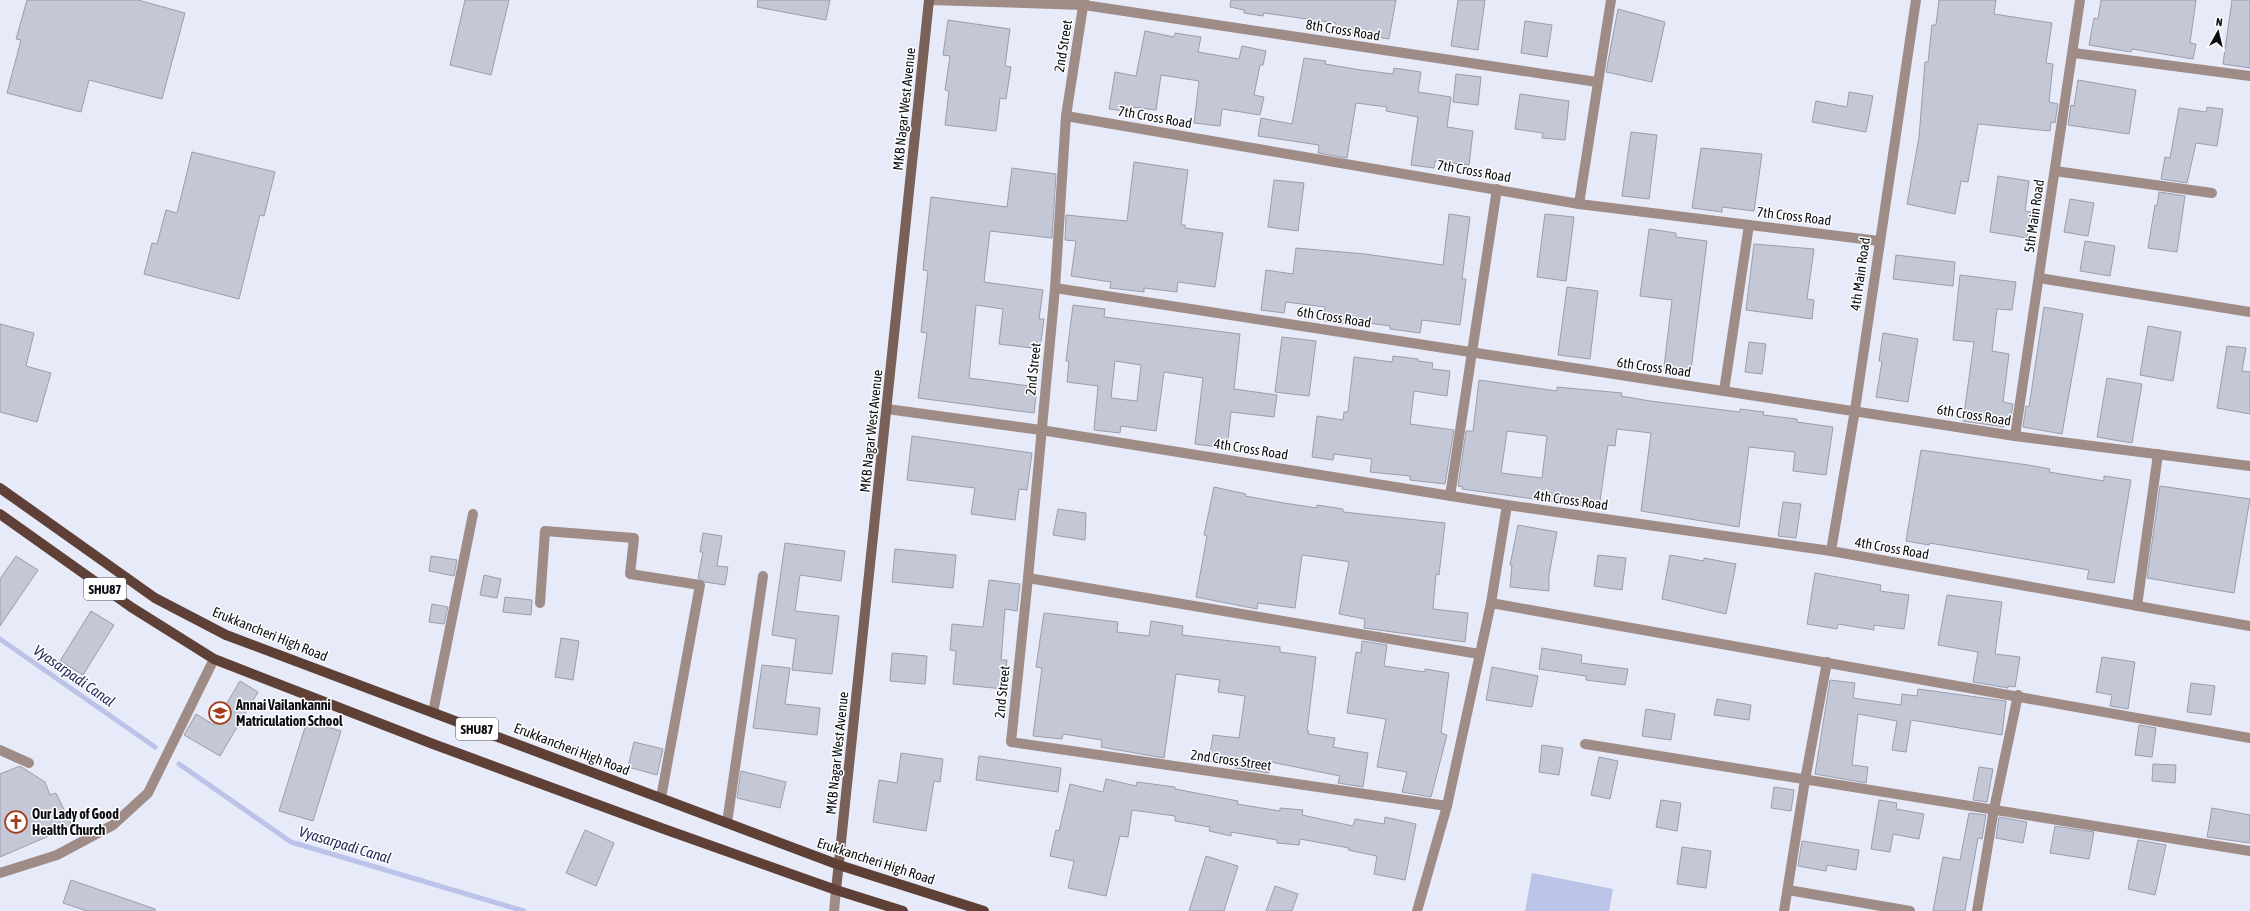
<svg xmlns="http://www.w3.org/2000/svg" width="2250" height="911" viewBox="0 0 2250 911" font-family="'Asap Condensed',sans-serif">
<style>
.water{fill:#bbc3e8}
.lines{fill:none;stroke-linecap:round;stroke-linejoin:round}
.stream{stroke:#bbc3e8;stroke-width:5}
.building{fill:#c4c7d6;stroke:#9a9dab;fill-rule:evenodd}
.street{stroke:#9f8c87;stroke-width:10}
.secondary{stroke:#796058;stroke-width:10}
.primary{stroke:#5f4037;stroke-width:10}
.labels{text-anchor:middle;stroke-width:3;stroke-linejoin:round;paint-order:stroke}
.shield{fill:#fff;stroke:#56565a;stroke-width:1}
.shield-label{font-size:13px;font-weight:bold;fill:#0d0e13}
.street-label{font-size:14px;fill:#0d0e13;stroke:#fff}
.poi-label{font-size:14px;font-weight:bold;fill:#0d0e13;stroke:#fff;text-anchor:start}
.water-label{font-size:15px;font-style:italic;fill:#272c5b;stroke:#fff}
</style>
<rect width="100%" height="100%" fill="#e7eaf9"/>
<path class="water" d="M 1532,873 L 1613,889 L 1609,911 L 1525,911 Z"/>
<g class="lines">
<g class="stream">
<path d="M 0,639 L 155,747"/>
<path d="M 179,764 L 291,842 L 524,911"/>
</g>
</g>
<g class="building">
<path d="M 27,0 L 138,0 L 185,13 L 162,99 L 89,80 L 81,112 L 7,93 L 21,40 L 16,39 Z"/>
<path d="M 465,0 L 509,0 L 491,75 L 450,65 Z"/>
<path d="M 758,0 L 830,0 L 826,20 L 757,7 Z"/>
<path d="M 1231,0 L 1396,0 L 1389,39 L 1335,30 L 1336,23 L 1264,13 L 1263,16 L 1244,13 L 1244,10 L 1230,7 Z"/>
<path d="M 1458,0 L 1485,0 L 1478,50 L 1451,46 Z"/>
<path d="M 1939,0 L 1996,0 L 1994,14 L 2052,23 L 2046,63 L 2053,64 L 2049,102 L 2058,104 L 2055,123 L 2051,122 L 2050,131 L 1978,124 L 1968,182 L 1961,181 L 1955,214 L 1907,204 L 1919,137 L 1925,62 L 1928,62 L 1932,25 L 1936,25 Z"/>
<path d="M 2101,0 L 2196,0 L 2190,43 L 2196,44 L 2193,59 L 2132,49 L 2131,52 L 2089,45 L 2094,18 L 2098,19 Z"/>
<path d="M 2232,0 L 2250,0 L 2250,68 L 2223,64 Z"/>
<path d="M 1618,9 L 1665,22 L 1652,82 L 1606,72 Z"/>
<path d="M 948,20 L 1010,29 L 1005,66 L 1011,67 L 1006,99 L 1000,98 L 996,131 L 945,125 L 949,91 L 945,90 L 950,56 L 943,55 Z"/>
<path d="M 1525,21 L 1552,25 L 1547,57 L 1521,53 Z"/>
<path d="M 1145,31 L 1174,37 L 1175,33 L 1201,37 L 1198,52 L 1239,59 L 1242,46 L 1266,51 L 1263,65 L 1260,65 L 1254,95 L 1264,97 L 1260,115 L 1222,109 L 1220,126 L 1194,123 L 1199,81 L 1161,75 L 1156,110 L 1132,107 L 1131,112 L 1109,109 L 1115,72 L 1136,76 Z"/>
<path d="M 1304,58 L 1326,61 L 1325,64 L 1361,70 L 1393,74 L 1394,68 L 1421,72 L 1418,92 L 1451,97 L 1447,127 L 1473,131 L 1469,165 L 1435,161 L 1434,168 L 1411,165 L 1418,117 L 1386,111 L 1387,107 L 1356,103 L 1347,158 L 1318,153 L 1319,145 L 1258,136 L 1261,118 L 1292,124 Z"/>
<path d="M 1456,74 L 1481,77 L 1478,105 L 1453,102 Z"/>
<path d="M 2078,80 L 2136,90 L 2129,134 L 2068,125 L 2071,105 L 2074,106 Z"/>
<path d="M 1849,92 L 1873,96 L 1866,132 L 1812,122 L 1816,101 L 1847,107 Z"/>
<path d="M 1520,94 L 1569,101 L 1565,140 L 1542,138 L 1543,133 L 1515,129 Z"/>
<path d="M 2207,107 L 2223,109 L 2217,146 L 2196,143 L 2187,183 L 2161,179 L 2165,157 L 2170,158 L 2179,108 L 2206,112 Z"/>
<path d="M 1631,132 L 1657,135 L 1649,199 L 1622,196 Z"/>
<path d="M 1701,148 L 1762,154 L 1754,211 L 1722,207 L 1722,212 L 1692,208 Z"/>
<path d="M 192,152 L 275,172 L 264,216 L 260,215 L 239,299 L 144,274 L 152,243 L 157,244 L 166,210 L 177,213 Z"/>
<path d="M 1134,162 L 1188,170 L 1181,225 L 1185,225 L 1185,228 L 1223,233 L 1215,287 L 1178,282 L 1177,292 L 1144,288 L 1144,292 L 1110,288 L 1111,282 L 1071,276 L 1076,241 L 1065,240 L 1066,215 L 1127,221 Z"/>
<path d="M 1012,168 L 1056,174 L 1052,238 L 990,231 L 984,282 L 1043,290 L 1039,319 L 1044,319 L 1040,349 L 999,344 L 1003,309 L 976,305 L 969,378 L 1037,387 L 1034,413 L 918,398 L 927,333 L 921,332 L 928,271 L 923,270 L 931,197 L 1007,207 Z"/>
<path d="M 1998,176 L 2029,181 L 2025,211 L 2031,212 L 2027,238 L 1990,232 Z"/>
<path d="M 1274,180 L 1304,183 L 1298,231 L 1268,227 Z"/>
<path d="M 2159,192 L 2185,196 L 2177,252 L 2148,248 L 2155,205 L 2157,206 Z"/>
<path d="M 2070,199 L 2094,203 L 2088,236 L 2064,232 Z"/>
<path d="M 1449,214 L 1470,217 L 1462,279 L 1466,279 L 1460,325 L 1422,320 L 1420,333 L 1390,329 L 1390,326 L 1354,321 L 1353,325 L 1323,321 L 1325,307 L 1286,302 L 1284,313 L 1261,310 L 1266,270 L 1293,274 L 1296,248 L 1365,254 L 1443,265 Z"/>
<path d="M 1545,214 L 1574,217 L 1566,281 L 1537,277 Z"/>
<path d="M 1649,229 L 1676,233 L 1676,237 L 1707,241 L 1691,370 L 1664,367 L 1672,300 L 1640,296 Z"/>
<path d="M 2085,241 L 2115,246 L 2110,276 L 2080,271 Z"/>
<path d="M 1754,244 L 1814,249 L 1807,299 L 1814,300 L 1812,319 L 1746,310 Z"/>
<path d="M 1896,255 L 1955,262 L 1953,286 L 1893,279 Z"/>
<path d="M 1960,275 L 2016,282 L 2012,310 L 1997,309 L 1992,351 L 2009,354 L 2003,402 L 2013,404 L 2010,425 L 2005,424 L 2004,427 L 1963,421 L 1974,342 L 1953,340 Z"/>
<path d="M 1567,287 L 1598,291 L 1590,359 L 1558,355 Z"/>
<path d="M 1073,305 L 1105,309 L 1104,317 L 1240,334 L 1234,389 L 1277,395 L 1274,417 L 1231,412 L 1227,448 L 1195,444 L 1203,378 L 1164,372 L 1156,431 L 1121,426 L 1120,433 L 1094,430 L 1098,386 L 1067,382 L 1069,361 L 1066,361 ZM 1115,361 L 1141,365 L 1137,401 L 1111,398 Z"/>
<path d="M 2044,307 L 2083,314 L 2062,434 L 2023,427 L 2026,406 L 2029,407 Z"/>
<path d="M 0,324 L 34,333 L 26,366 L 51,373 L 37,422 L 0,412 Z"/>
<path d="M 2148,326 L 2181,332 L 2173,381 L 2140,375 Z"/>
<path d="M 1883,333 L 1918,339 L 1908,402 L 1876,397 L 1882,362 L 1879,361 Z"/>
<path d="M 1282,337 L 1316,341 L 1309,396 L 1275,392 Z"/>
<path d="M 1749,342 L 1766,344 L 1762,374 L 1745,372 Z"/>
<path d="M 2227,346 L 2246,348 L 2242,371 L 2250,372 L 2250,414 L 2217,408 Z"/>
<path d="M 1393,356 L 1418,359 L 1418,361 L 1433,363 L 1432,369 L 1450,371 L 1447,396 L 1414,391 L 1410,424 L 1454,430 L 1445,484 L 1410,480 L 1410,476 L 1370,472 L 1372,459 L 1334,454 L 1333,460 L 1312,457 L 1317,416 L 1343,420 L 1344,412 L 1348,412 L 1354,357 L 1392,362 Z"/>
<path d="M 2107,378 L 2142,384 L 2132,443 L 2097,437 Z"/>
<path d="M 1479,380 L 1557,391 L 1557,387 L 1622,393 L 1621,396 L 1650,401 L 1740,412 L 1740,409 L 1764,412 L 1763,415 L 1797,419 L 1797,422 L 1833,427 L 1826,475 L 1793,471 L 1795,452 L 1749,447 L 1739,527 L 1641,511 L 1651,433 L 1617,429 L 1615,446 L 1608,445 L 1599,508 L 1462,489 L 1463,487 L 1458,486 L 1466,431 L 1473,431 ZM 1507,431 L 1547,436 L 1542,478 L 1501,473 Z"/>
<path d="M 912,436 L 1032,453 L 1027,490 L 1019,489 L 1015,520 L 971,514 L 975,488 L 907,480 Z"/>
<path d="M 1921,450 L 2028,465 L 2050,469 L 2049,472 L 2104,481 L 2104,476 L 2131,480 L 2114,583 L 2087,579 L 2089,570 L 1930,543 L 1929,545 L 1906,541 Z"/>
<path d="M 2160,486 L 2250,499 L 2234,593 L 2147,578 Z"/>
<path d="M 1214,487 L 1246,494 L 1245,496 L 1284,503 L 1317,508 L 1317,505 L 1343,509 L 1343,512 L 1445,523 L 1439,575 L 1436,574 L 1433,609 L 1468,613 L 1465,642 L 1364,628 L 1365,619 L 1339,614 L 1349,562 L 1345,561 L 1302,555 L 1295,608 L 1258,603 L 1257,609 L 1196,597 L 1207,536 L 1204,535 Z"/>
<path d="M 1783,502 L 1801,504 L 1796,538 L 1778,536 Z"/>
<path d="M 1058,509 L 1086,513 L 1085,540 L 1053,535 Z"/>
<path d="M 1518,525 L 1557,532 L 1549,575 L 1549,591 L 1510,587 L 1512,565 L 1510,565 Z"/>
<path d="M 703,533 L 722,536 L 717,566 L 728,567 L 725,585 L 705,582 L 698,578 L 703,552 L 700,552 Z"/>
<path d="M 785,543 L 845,551 L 841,581 L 800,575 L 795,611 L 839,616 L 832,674 L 792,670 L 796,639 L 772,635 Z"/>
<path d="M 895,549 L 956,555 L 953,588 L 892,582 Z"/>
<path d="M 1598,555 L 1626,558 L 1622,590 L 1594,586 Z"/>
<path d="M 1670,555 L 1704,561 L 1704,558 L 1736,564 L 1726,614 L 1662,599 Z"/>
<path d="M 16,556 L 38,570 L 0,626 L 0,579 Z"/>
<path d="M 431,556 L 457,560 L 454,576 L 429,571 Z"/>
<path d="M 1815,573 L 1881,585 L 1880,591 L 1909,595 L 1904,629 L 1874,625 L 1874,630 L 1838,624 L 1837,629 L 1807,624 Z"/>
<path d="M 484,575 L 501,579 L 497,598 L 480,595 Z"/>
<path d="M 989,580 L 1020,584 L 1017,611 L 1005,609 L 1001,660 L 1007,660 L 1004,689 L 953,684 L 956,651 L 950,650 L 952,624 L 983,627 Z"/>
<path d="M 1947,595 L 2002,602 L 1995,654 L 2020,657 L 2015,687 L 2008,686 L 2008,688 L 1973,682 L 1978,652 L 1938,645 Z"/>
<path d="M 505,597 L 532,600 L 531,615 L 503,612 Z"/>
<path d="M 432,604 L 448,607 L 444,624 L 429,622 Z"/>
<path d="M 91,611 L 114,625 L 83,675 L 60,661 Z"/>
<path d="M 1044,613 L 1118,622 L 1117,632 L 1149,636 L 1151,621 L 1183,626 L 1182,635 L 1280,647 L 1280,652 L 1316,657 L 1307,731 L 1309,731 L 1308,734 L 1335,738 L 1333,747 L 1368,753 L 1363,787 L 1338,783 L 1340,776 L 1271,762 L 1269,773 L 1235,768 L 1236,765 L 1209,761 L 1213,735 L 1239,738 L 1245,696 L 1218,692 L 1220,680 L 1176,674 L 1164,758 L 1101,747 L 1102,740 L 1063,734 L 1062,739 L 1033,736 L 1042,668 L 1036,667 Z"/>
<path d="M 561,638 L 579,641 L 573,680 L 555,677 Z"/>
<path d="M 1362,641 L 1387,645 L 1384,666 L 1425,672 L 1425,669 L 1449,673 L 1441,733 L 1447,735 L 1431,797 L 1402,792 L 1407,772 L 1377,767 L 1386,719 L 1347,713 L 1356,652 L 1361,653 Z"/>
<path d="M 1542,648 L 1582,655 L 1581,663 L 1628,669 L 1625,685 L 1586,680 L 1586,676 L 1539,669 Z"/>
<path d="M 892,653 L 927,656 L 925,684 L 890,681 Z"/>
<path d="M 2102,657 L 2135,662 L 2128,709 L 2110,706 L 2112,695 L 2096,692 Z"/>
<path d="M 762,665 L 790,668 L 785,704 L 820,708 L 817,735 L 753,728 Z"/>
<path d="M 1492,667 L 1538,676 L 1532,707 L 1486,700 Z"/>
<path d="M 1830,680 L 1855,683 L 1853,698 L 1901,705 L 1902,694 L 1917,696 L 1918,689 L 2006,701 L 2002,735 L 1911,720 L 1906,752 L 1892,750 L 1897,721 L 1858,714 L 1852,765 L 1868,767 L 1866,783 L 1815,774 Z"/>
<path d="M 240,681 L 258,692 L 220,756 L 184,735 L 196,714 L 214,725 Z"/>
<path d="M 2191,683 L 2215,686 L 2211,715 L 2187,712 Z"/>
<path d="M 1717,699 L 1751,705 L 1749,720 L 1714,715 Z"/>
<path d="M 1646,709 L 1675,714 L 1671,740 L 1642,736 Z"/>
<path d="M 307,721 L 341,731 L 313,821 L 279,811 Z"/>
<path d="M 2139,725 L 2156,728 L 2152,757 L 2135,755 Z"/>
<path d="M 634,742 L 663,749 L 657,775 L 628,767 Z"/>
<path d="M 1542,745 L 1563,748 L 1559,775 L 1539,772 Z"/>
<path d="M 901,753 L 943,759 L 940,782 L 934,781 L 926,831 L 873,822 L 879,780 L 897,783 Z"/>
<path d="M 979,756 L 1061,768 L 1058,792 L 976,780 Z"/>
<path d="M 1599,757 L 1618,761 L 1610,799 L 1591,795 Z"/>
<path d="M 2153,764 L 2176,765 L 2175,783 L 2152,781 Z"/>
<path d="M 20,766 L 45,782 L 50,795 L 56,793 L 72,826 L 0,857 L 0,774 Z"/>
<path d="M 1979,767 L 1993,769 L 1987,802 L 1973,800 Z"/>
<path d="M 741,771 L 786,782 L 780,808 L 737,798 Z"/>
<path d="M 1106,779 L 1136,786 L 1137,782 L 1175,787 L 1175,789 L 1238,801 L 1237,804 L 1280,811 L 1280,808 L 1303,810 L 1302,815 L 1353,826 L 1355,819 L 1384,824 L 1385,817 L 1416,824 L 1405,880 L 1374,874 L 1377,856 L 1348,850 L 1349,848 L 1300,839 L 1299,845 L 1277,843 L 1277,840 L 1231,832 L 1231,836 L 1209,831 L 1210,827 L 1175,821 L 1175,816 L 1132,810 L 1128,837 L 1120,836 L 1106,896 L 1068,888 L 1074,861 L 1050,856 L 1056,830 L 1059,831 L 1070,784 L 1103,792 Z"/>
<path d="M 1774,787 L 1794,790 L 1791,811 L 1771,808 Z"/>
<path d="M 1661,800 L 1681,803 L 1677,831 L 1656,827 Z"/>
<path d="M 1879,800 L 1897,803 L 1896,809 L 1924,814 L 1919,839 L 1893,834 L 1890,852 L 1871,849 Z"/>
<path d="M 2212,808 L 2250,815 L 2250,843 L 2207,837 Z"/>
<path d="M 1969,813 L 1986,815 L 1982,839 L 1978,838 L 1965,911 L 1933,911 L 1943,857 L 1960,860 Z"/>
<path d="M 1999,817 L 2027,822 L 2023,843 L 1996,838 Z"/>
<path d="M 2055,826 L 2094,832 L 2089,859 L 2050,853 Z"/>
<path d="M 585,830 L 614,843 L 596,886 L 566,873 Z"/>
<path d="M 2138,840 L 2166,845 L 2155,895 L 2128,889 Z"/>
<path d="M 1802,841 L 1859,850 L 1856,870 L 1827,865 L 1826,871 L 1798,866 Z"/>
<path d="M 1682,847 L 1711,851 L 1706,888 L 1677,884 Z"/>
<path d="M 1206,856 L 1238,866 L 1224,911 L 1189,911 Z"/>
<path d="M 71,880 L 155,909 L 155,911 L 87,911 L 63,903 Z"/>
<path d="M 1275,886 L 1298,894 L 1292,911 L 1266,911 Z"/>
</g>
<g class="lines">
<g class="street">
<path d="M 929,0 L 1084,5 L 1597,82"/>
<path d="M 1084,0 L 1066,116 L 1055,288 L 1028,578 L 1011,742 L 1447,806"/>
<path d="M 2074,53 L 2250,76"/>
<path d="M 1066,116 L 1579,204 L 1879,241"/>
<path d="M 2055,171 L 2212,193"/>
<path d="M 1579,204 L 1611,0"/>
<path d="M 2039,278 L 2250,312"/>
<path d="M 1055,288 L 2015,436 L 2250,466"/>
<path d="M 1724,391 L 1749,225"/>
<path d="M 887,409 L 1041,430 L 1507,505 L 1831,551 L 2250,626"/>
<path d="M 2015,436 L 2080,0"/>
<path d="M 1450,496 L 1497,189"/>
<path d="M 1831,551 L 1855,410 L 1916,0"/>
<path d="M 1028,578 L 1479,654"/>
<path d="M 540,603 L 545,531 L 634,538 L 630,574 L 700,585 L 661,798"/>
<path d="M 1491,603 L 2250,738"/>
<path d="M 2137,606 L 2158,454"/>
<path d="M 433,712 L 473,514"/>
<path d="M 1585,744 L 2250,851"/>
<path d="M 0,750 L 29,763"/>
<path d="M 727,823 L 763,576"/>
<path d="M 0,873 L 57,855 L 113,825 L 148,793 L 214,659"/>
<path d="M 1788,890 L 1910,911"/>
<path d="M 834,911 L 836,890"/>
<path d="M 1417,911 L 1447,806 L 1491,603 L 1507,505"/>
<path d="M 1784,911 L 1805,780 L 1827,662"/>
<path d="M 1977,911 L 1994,809 L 2018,695"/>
</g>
<path class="secondary" d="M 836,890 L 929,0"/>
<g class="primary">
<path d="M 0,488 L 155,598 L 226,635 L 839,865 L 984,911"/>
<path d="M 0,514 L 131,607 L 214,659 L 433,744 L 664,829 L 836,890 L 903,911"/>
</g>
</g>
<defs>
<g id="school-ring" transform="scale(1.15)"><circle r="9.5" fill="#fff" stroke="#a33c1a" stroke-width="1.5"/><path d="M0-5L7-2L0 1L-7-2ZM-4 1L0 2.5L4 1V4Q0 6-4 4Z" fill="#a33c1a"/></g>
<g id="church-ring" transform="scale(1.15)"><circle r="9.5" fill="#fff" stroke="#a33c1a" stroke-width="1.5"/><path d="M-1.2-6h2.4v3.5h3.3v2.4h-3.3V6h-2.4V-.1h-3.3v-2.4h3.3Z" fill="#a33c1a"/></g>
</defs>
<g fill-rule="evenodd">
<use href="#school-ring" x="220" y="713"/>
<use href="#church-ring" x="16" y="822"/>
</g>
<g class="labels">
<g class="shield">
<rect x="84" y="578" width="42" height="22" rx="3"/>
<rect x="456" y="718" width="42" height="22" rx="3"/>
</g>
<g class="shield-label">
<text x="105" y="594">SHU87</text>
<text x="477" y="734">SHU87</text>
</g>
<g class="street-label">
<text transform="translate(1343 30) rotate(9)" y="5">8th Cross Road</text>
<text transform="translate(1063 46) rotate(-81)" y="5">2nd Street</text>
<text transform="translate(904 109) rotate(-84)" y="5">MKB Nagar West Avenue</text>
<text transform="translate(1155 117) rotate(10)" y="5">7th Cross Road</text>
<text transform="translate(1474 171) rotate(10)" y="5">7th Cross Road</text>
<text transform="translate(1794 216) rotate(7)" y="5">7th Cross Road</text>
<text transform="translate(2034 216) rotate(-82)" y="5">5th Main Road</text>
<text transform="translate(1860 274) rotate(-82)" y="5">4th Main Road</text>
<text transform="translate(1334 317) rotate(9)" y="5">6th Cross Road</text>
<text transform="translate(1654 367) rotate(8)" y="5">6th Cross Road</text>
<text transform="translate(1033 369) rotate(-84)" y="5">2nd Street</text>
<text transform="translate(1974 415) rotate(9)" y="5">6th Cross Road</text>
<text transform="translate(871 431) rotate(-84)" y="5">MKB Nagar West Avenue</text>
<text transform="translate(1251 449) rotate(9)" y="5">4th Cross Road</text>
<text transform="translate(1571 500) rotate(8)" y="5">4th Cross Road</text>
<text transform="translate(1892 548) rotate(10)" y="5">4th Cross Road</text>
<text transform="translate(270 634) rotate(22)" y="5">Erukkancheri High Road</text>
<text transform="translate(1002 692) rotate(-84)" y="5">2nd Street</text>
<text transform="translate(572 749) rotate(21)" y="5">Erukkancheri High Road</text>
<text transform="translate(837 753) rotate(-84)" y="5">MKB Nagar West Avenue</text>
<text transform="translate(1231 760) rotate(8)" y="5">2nd Cross Street</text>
<text transform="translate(876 861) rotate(18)" y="5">Erukkancheri High Road</text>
</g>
<g class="poi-label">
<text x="236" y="710">Annai Vailankanni<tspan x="236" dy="16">Matriculation School</tspan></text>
<text x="32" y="819">Our Lady of Good<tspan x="32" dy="16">Health Church</tspan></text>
</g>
<g class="water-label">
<text transform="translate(74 676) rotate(35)" y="5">Vyasarpadi Canal</text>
<text transform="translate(345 845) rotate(17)" y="5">Vyasarpadi Canal</text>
</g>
</g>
<g transform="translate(2218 32) rotate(8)" stroke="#ffffff" stroke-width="3" paint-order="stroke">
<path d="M0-3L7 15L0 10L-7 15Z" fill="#0d0e13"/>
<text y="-6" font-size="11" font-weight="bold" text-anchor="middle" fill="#0d0e13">N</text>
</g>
</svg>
